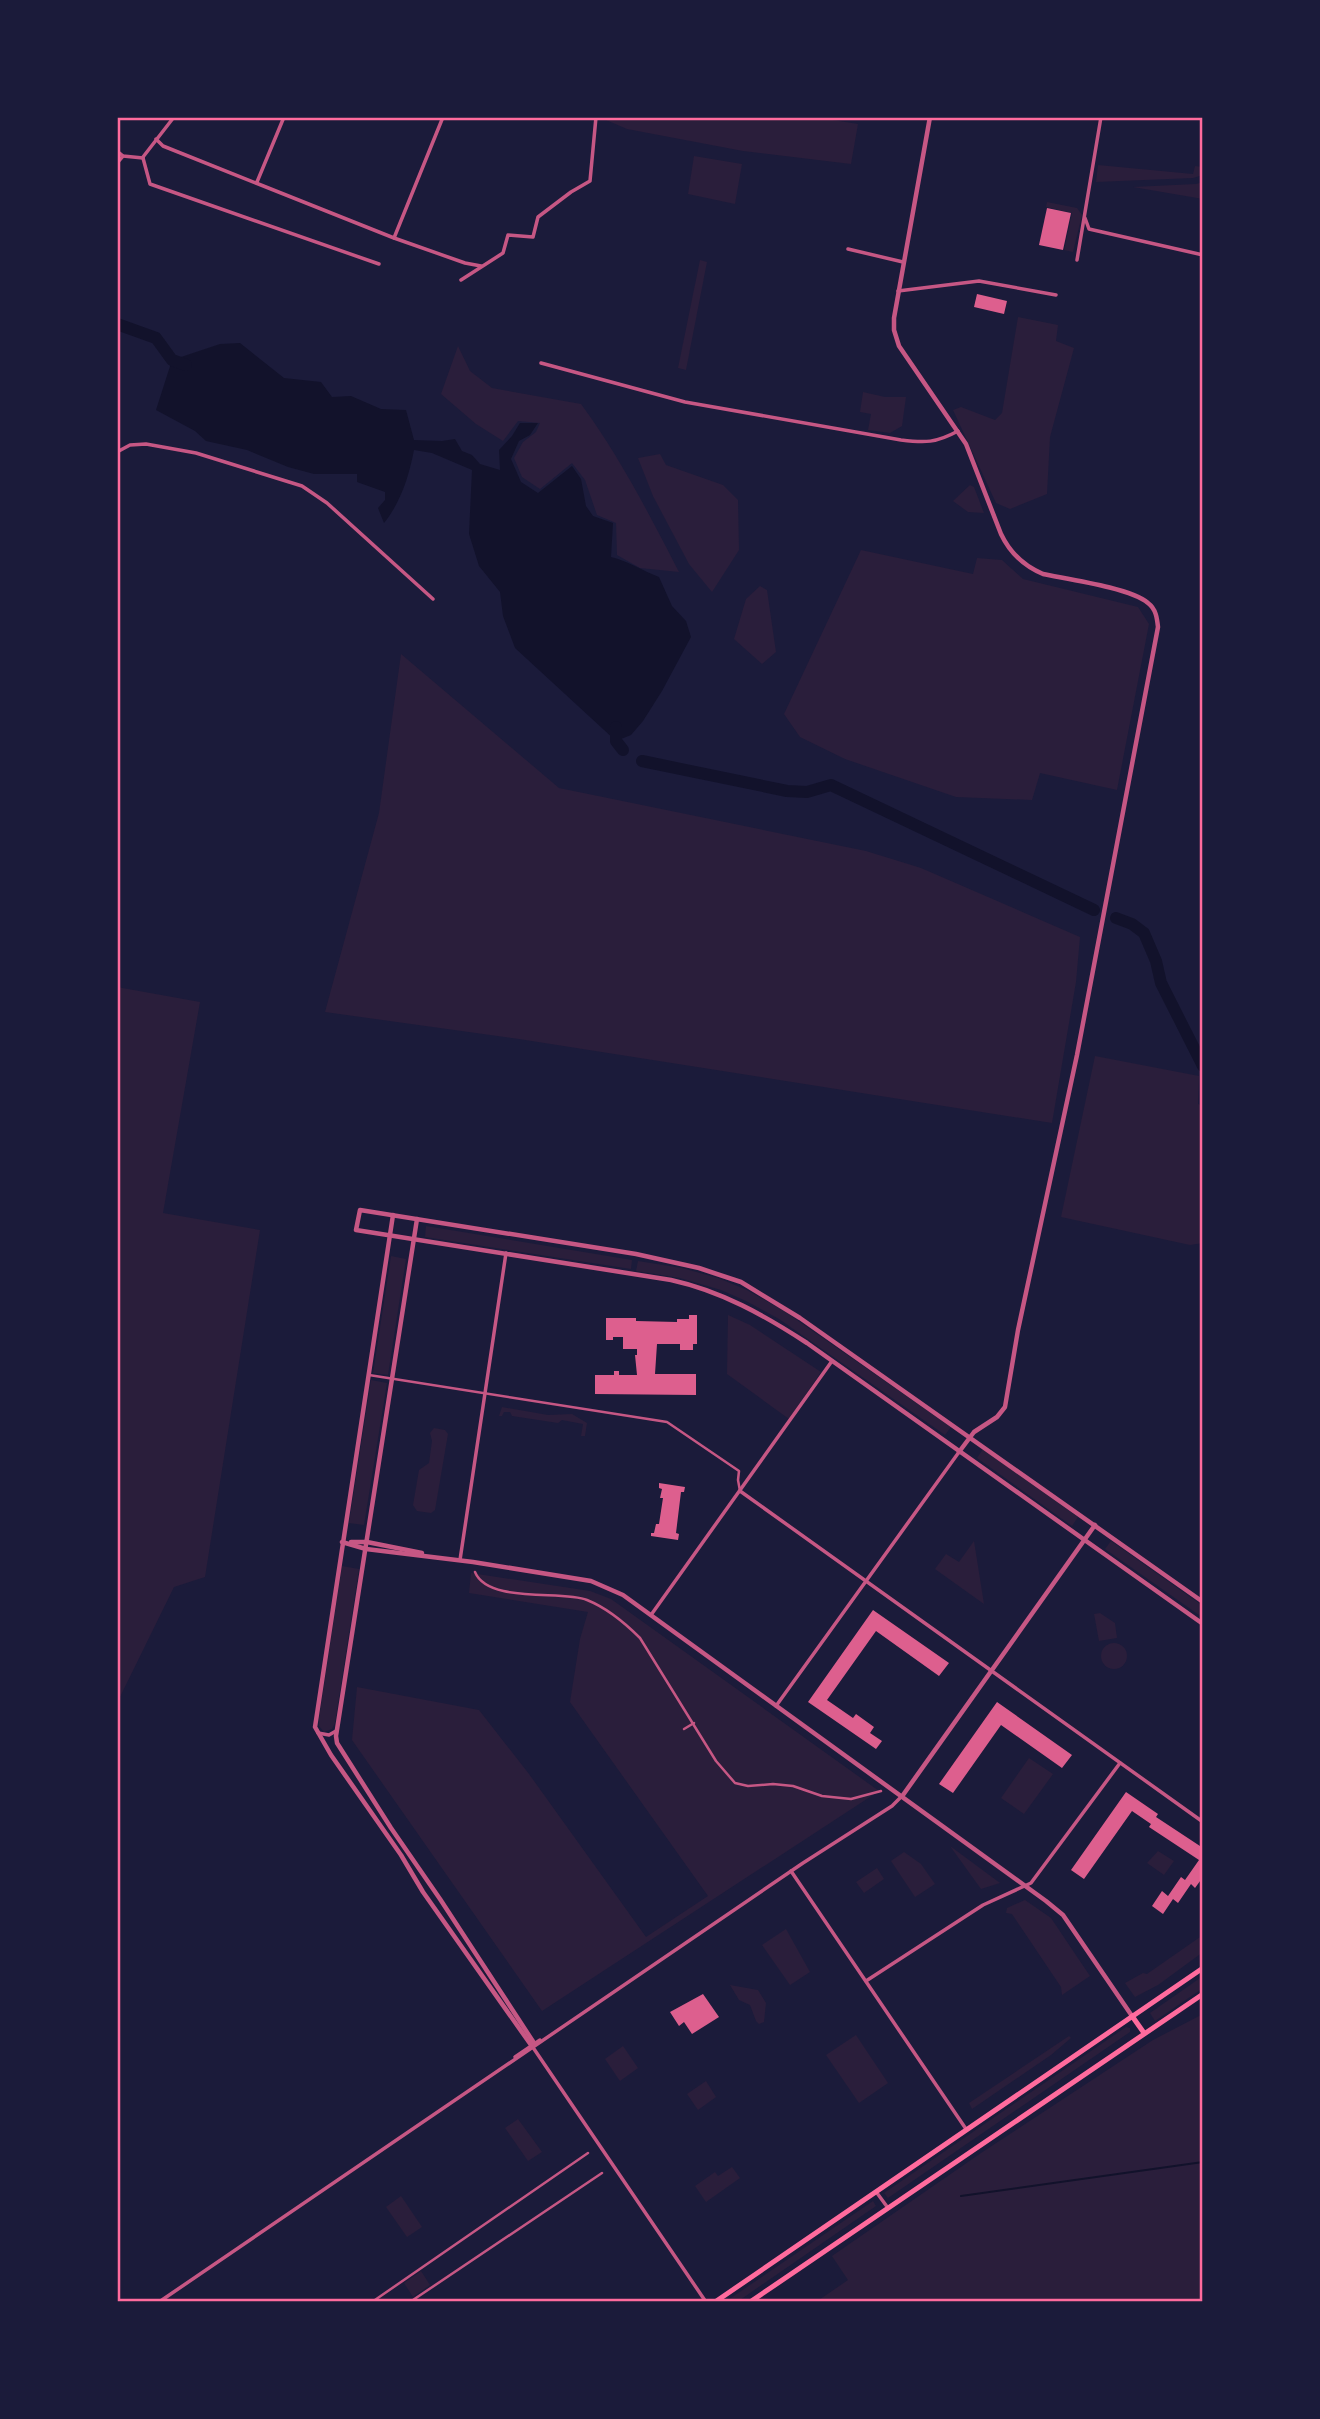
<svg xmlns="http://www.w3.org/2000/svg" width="1320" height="2419" viewBox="0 0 1320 2419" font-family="'Source Sans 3',sans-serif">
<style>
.green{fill:#2a1e3b}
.water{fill:#12122b}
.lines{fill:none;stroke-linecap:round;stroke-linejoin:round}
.stream{stroke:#12122b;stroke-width:2}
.river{stroke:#12122b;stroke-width:12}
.building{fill:#dd5f8e}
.pedestrian{stroke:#c65784;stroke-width:2.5}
.minor{stroke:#c65784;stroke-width:3.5}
.tertiary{stroke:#c65784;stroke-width:4.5}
.primary{stroke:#ff6b9d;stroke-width:5}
.neatline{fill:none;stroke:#ff6b9d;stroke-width:2.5}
</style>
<rect width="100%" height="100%" fill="#1b1b3a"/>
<g class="green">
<path d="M 599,117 L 815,117 L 858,124 L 851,164 L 743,151 L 627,129 Z"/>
<path d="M 694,156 L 742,164 L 735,204 L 688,194 Z"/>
<path d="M 1098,165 L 1193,174 L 1195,166 L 1203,167 L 1203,175 L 1193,178 L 1096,182 Z"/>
<path d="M 1203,182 L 1203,199 L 1133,187 L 1196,184 Z"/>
<path d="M 1047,202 L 1077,208 L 1082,215 L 1073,252 L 1064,250 L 1072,213 L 1046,207 Z"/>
<path d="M 700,260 L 707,262 L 686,370 L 678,368 Z"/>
<path d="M 1018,317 L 1058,325 L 1056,341 L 1074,348 L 1050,437 L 1047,494 L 1010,509 L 996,503 L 953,410 L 961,407 L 995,420 L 1002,413 Z"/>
<path d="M 458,346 L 470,371 L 492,388 L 581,404 C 620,457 649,514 679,572 L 640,568 L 617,555 L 616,523 L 597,515 L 585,480 L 572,463 L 540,489 L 522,477 L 514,458 L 523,442 L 536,432 L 540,423 L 518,421 L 503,441 L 476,424 L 441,394 Z"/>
<path d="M 863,392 L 885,397 L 906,397 L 902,426 L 890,433 L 868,430 L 871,414 L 860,412 Z"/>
<path d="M 660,454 L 666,465 L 723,485 L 738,500 L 739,550 L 712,592 L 689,564 L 653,496 L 638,458 Z"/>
<path d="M 970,485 L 974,487 L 984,513 L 968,512 L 953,501 Z"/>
<path d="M 861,550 L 973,574 L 977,558 L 1002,560 L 1023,579 L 1138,607 L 1149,624 L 1117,790 L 1040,773 L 1032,800 L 956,797 L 845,759 L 800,737 L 784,714 Z"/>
<path d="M 760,586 L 767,590 L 776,652 L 762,664 L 734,639 L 746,599 Z"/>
<path d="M 401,654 L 559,788 L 866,851 L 921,868 L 1080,937 L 1076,982 L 1052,1123 L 519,1039 L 325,1012 L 379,813 Z"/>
<path d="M 117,987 L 200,1002 L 163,1213 L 260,1230 L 205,1577 L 174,1587 L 117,1703 Z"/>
<path d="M 1095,1056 L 1199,1076 L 1198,1104 L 1203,1106 L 1203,1243 L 1190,1245 L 1061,1217 Z"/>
<path d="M 426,1226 L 632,1260 L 631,1269 L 425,1237 Z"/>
<path d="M 391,1256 L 406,1259 L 388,1375 L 373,1373 Z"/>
<path d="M 638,1261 L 682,1268 L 718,1278 L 747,1290 L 784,1311 L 951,1427 L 945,1435 L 779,1319 L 746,1301 L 721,1290 L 680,1278 L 636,1271 Z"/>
<path d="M 728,1315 L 750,1325 L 821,1372 L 789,1419 L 727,1374 Z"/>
<path d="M 371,1380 L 387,1383 L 364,1525 L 349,1523 Z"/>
<path d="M 502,1407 L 548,1415 L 572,1414 L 587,1423 L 585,1436 L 581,1436 L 583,1424 L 562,1420 L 558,1423 L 512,1416 L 510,1412 L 504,1412 L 502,1416 L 499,1416 Z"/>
<path d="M 434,1428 L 445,1430 L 448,1434 L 435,1510 L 431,1513 L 417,1511 L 413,1505 L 419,1470 L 429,1463 L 432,1441 L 430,1433 Z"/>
<path d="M 983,1449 L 1078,1517 L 1072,1526 L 977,1458 Z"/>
<path d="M 974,1541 L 984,1604 L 935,1569 L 946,1554 L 959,1562 Z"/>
<path d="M 1111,1541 L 1203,1606 L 1202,1617 L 1105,1549 Z"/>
<path d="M 342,1566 L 359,1569 L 335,1723 L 332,1729 L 324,1732 L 319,1726 L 319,1718 Z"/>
<path d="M 471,1573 L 590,1591 L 611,1599 L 879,1791 L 542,2011 L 352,1740 L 357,1687 L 479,1710 L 529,1774 L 646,1937 L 708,1896 L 570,1702 L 580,1639 L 588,1612 L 469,1593 Z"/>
<path d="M 1100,1613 L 1115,1623 L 1117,1638 L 1099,1641 L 1094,1614 Z"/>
<circle cx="1114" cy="1656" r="13"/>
<path d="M 1029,1758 L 1053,1774 L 1024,1814 L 1001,1798 Z"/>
<path d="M 950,1846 L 1000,1883 L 981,1889 Z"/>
<path d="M 1158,1851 L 1174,1861 L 1164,1875 L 1147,1863 Z"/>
<path d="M 904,1852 L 921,1864 L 935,1884 L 915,1897 L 891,1861 Z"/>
<path d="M 877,1868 L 884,1879 L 864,1893 L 856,1882 Z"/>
<path d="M 1025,1900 L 1051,1918 L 1090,1976 L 1062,1995 L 1061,1987 L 1012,1914 L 1006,1913 L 1007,1908 Z"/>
<path d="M 786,1929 L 810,1972 L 790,1985 L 762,1945 Z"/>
<path d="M 1203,1935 L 1203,1952 L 1158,1985 L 1135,1997 L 1125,1983 L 1143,1973 L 1147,1974 Z"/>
<path d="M 1203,1976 L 1203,1988 L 1155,2021 L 1150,2013 Z"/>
<path d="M 730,1985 L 758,1990 L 766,2003 L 764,2022 L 759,2024 L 756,2021 L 750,2005 L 739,2000 Z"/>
<path d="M 1203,2014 L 1203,2302 L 816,2302 L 848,2280 L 832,2256 L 981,2153 L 1153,2040 Z"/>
<path d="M 1126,2027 L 1130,2028 L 1130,2032 L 888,2198 L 884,2193 Z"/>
<path d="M 856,2035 L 888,2083 L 859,2103 L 826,2055 Z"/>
<path d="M 1069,2036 L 1071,2038 L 1051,2055 L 972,2109 L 969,2103 Z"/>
<path d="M 623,2046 L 638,2068 L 620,2081 L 605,2059 Z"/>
<path d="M 706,2081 L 716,2097 L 698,2110 L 687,2094 Z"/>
<path d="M 518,2119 L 542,2152 L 528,2161 L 505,2128 Z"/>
<path d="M 732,2167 L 740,2178 L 706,2202 L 695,2186 L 715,2172 L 718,2176 Z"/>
<path d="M 401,2196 L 422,2227 L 407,2237 L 386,2207 Z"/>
<path d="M 873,2201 L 876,2206 L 737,2302 L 725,2302 Z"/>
<path d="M 421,2271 L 430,2285 L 413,2297 L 404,2283 Z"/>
</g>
<path class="water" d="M 240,343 L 284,378 L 321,382 L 332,397 L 351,396 L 381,409 L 406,410 L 414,440 L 442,441 L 455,439 L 462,451 L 472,455 L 480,464 L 500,470 L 499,450 L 512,436 L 520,423 L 538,423 L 530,435 L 519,441 L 511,459 L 521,482 L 538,493 L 572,466 L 581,479 L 586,506 L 593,516 L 613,523 L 611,557 C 628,561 643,571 659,577 L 672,606 L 686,621 L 691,637 L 662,691 L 643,721 L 631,735 L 616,741 L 515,648 L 503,616 L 500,592 L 479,566 L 469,534 L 472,470 L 432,453 L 414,450 C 409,476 401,502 384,523 L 378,508 L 385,500 L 385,492 L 357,482 L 357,474 L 314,474 L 288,467 L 247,450 L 206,441 L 195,431 L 156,410 L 172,360 L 220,344 Z"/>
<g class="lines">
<path class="stream" d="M 961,2196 L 1203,2162"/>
<g class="river">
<path d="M 117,324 L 156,338 L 172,360 L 186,365"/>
<path d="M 616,727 L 616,741 L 623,750"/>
<path d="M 642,761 L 787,791 L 807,792 L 831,785 L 1094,910"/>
<path d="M 1116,918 L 1132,924 L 1144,933 L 1156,961 L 1161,983 L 1203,1066"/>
</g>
</g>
<g class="building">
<path d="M 1047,208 L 1071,213 L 1063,250 L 1039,245 Z"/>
<path d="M 977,294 L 1007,301 L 1004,314 L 974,307 Z"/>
<path d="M 689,1315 L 697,1315 L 697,1344 L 693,1344 L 693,1350 L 680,1350 L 680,1344 L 657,1344 L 655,1374 L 696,1374 L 696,1395 L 595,1394 L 595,1375 L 614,1375 L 614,1371 L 619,1371 L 619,1375 L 637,1375 L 635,1355 L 637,1355 L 637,1349 L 623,1349 L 623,1337 L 613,1337 L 613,1340 L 606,1340 L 606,1318 L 636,1318 L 636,1321 L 677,1322 L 677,1319 L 689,1319 Z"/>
<path d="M 659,1483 L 685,1487 L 684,1492 L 681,1492 L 676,1533 L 679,1534 L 678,1540 L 651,1536 L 651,1533 L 654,1533 L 656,1524 L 659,1524 L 663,1498 L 660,1498 L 662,1489 L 659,1488 Z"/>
<path d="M 873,1610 L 949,1663 L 939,1676 L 876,1631 L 827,1700 L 853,1718 L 856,1714 L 874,1727 L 870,1733 L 882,1741 L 876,1749 L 808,1702 Z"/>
<path d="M 997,1702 L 1072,1755 L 1062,1768 L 1001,1725 L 953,1793 L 939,1784 Z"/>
<path d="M 1126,1792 L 1158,1814 L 1156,1817 L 1203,1848 L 1203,1877 L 1195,1888 L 1191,1884 L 1178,1903 L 1173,1899 L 1163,1914 L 1152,1906 L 1162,1891 L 1168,1896 L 1181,1877 L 1185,1880 L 1199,1860 L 1149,1827 L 1151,1824 L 1132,1811 L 1084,1879 L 1071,1870 Z"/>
<path d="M 703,1994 L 719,2017 L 692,2034 L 684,2022 L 679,2026 L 670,2012 Z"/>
</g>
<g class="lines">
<g class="pedestrian">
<path d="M 369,1375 L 667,1422 L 739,1471 L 738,1480 L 740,1491"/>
<path d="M 475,1572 C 488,1604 563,1590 587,1600 C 607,1608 625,1623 640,1638 L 716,1761 L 735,1783 L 748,1786 L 773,1784 L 793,1786 L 822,1796 L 851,1799 L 881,1791"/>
<path d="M 684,1729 L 694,1723"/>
<path d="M 372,2302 L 588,2153"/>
<path d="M 410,2302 L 602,2173"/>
</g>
<g class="minor">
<path d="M 156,139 L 163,146 L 394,238 L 465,263 L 481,266"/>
<path d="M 117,151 L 123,156 L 143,158"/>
<path d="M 143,157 L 174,117"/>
<path d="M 143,158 L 150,184 L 379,264"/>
<path d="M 117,163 L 123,156"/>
<path d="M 257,182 L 284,117"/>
<path d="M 1085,218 L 1089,229 L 1203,255"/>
<path d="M 394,238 L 443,117"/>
<path d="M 848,249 L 903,262"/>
<path d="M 1077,260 L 1101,117"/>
<path d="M 461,280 L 503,253 L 508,235 L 533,237 L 538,217 L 571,192 L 590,181 L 596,117"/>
<path d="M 898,291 L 979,281 L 1056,295"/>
<path d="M 541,363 L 685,402 L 901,440 C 925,443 936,443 958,431"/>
<path d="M 117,452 L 130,445 L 146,444 L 196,453 L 302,486 L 327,503 L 433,599"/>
<path d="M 740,1491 L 1203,1822"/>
<path d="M 460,1560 L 506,1253"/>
<path d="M 651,1615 L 832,1361"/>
<path d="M 776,1706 L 959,1452"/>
<path d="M 318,1733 L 329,1735 L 336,1731"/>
<path d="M 791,1871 L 966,2129"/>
<path d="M 866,1981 L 983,1905 L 1031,1883 L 1120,1763"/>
<path d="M 532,2046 L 706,2302"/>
<path d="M 515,2057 L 540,2040"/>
<path d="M 877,2193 L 888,2208"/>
<path d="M 159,2302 L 803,1863 L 892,1806 L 901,1797"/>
</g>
<g class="tertiary">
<path d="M 930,117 L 894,318 L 894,330 L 899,346 L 966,444 L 1001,534 C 1010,553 1024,566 1043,574 C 1067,579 1131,588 1148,603 C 1156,609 1157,618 1158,627 L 1077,1055 L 1018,1330 L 1005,1407 L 997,1417 L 974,1432 L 959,1452"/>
<path d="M 393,1215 L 315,1727 L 331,1755 L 401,1855 L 423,1892 L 531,2045"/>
<path d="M 417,1219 L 336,1736 L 337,1743 L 391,1828 L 440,1899 L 534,2043"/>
<path d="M 342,1542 L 366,1549 L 473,1562 L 591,1581 L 623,1595 L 1046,1901 L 1063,1915 L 1132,2016"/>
<path d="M 351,1542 L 367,1542 L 422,1553"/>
<path d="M 1203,1602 L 800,1318 L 741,1282 L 699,1268 L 636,1254 L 360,1210 L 356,1230 L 671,1280 C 721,1291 764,1315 807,1343 L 1203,1624"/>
<path d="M 903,1795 L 1095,1525"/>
</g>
<g class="primary">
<path d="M 1132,2016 L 1144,2033"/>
<path d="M 715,2302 L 1203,1968"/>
<path d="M 750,2302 L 1203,1994"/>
</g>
</g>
<rect width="1320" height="2419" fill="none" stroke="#1b1b3a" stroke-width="238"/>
<rect x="119" y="119" width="1082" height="2181" class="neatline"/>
</svg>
